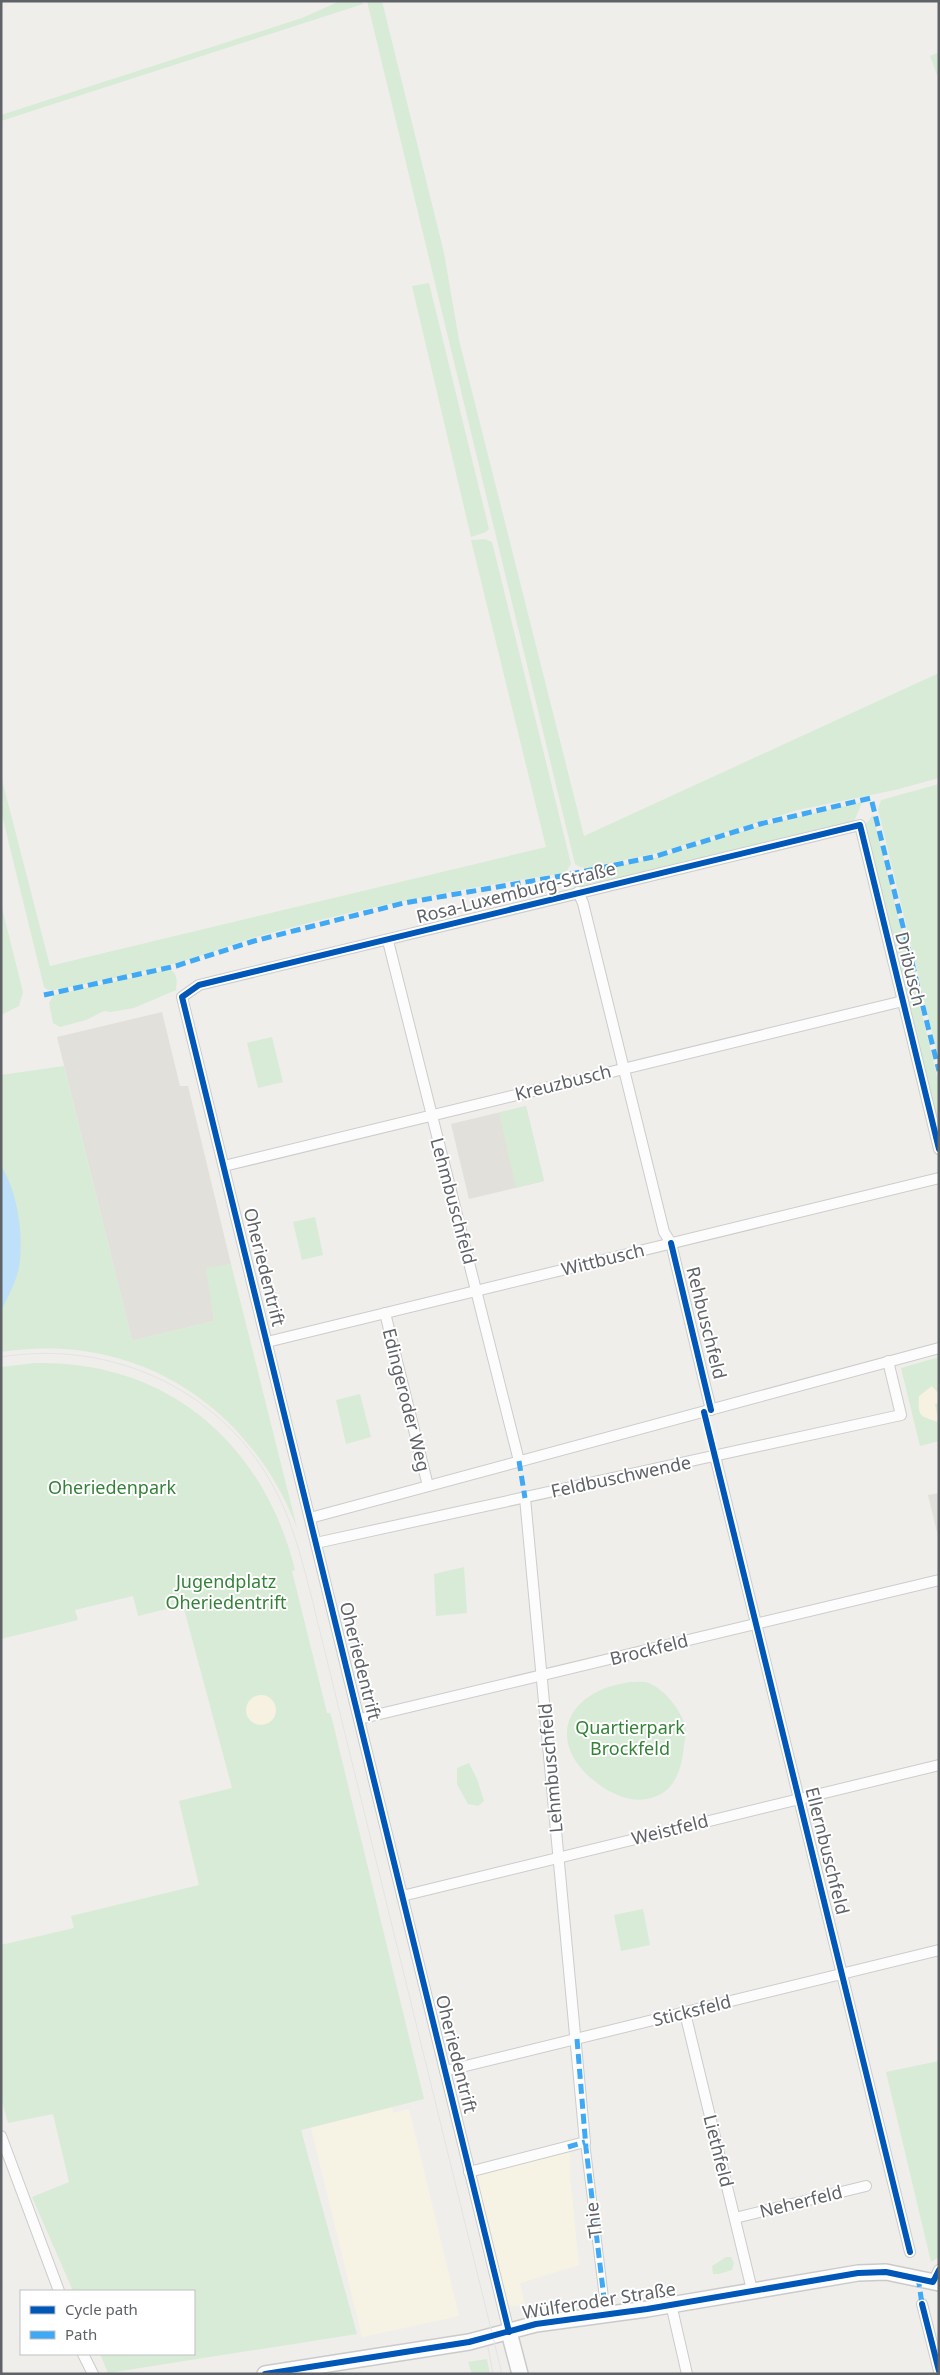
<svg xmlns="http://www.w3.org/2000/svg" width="940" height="2375" viewBox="0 0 940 2375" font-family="'Noto Sans',sans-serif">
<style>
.commercial{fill:#f7f3e4}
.education{fill:#e2e0da}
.green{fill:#d8ebd6}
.sand{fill:#f6f1e1}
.water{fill:#bfe0f9}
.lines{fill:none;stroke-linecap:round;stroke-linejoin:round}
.pedestrian-casing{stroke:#cbcccc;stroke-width:10}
.minor-casing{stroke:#cbcccc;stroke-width:12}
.secondary-casing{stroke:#cacacb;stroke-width:18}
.pedestrian{stroke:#fdfcfc;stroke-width:8}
.minor{stroke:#fdfcfc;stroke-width:10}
.secondary{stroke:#fdfcfc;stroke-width:15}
.tram{stroke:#e4e4e4;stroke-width:1}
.quiet{stroke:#3fa9f5;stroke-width:5;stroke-dasharray:10 5;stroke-linecap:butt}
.cycleway-casing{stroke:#fff;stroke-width:9}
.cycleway{stroke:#0057b8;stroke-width:6}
.labels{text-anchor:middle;stroke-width:4;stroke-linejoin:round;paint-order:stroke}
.street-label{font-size:18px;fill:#5f6368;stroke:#fff}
.park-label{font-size:18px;fill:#348238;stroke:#fff}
</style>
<rect width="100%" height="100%" fill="#efeeea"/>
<g class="commercial">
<path d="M 392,2107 L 393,2113 L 409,2109 L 459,2316 L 362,2337 L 311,2128 Z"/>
<path d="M 570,2152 L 570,2177 L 579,2265 L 520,2283 L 525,2305 L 508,2306 L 476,2175 Z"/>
</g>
<g class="education">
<path d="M 162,1012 L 180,1086 L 188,1086 L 231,1264 L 207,1269 L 214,1321 L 132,1341 L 57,1037 Z"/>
<path d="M 526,1106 L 544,1181 L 469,1199 L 451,1124 Z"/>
<path d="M 939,1493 L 939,1540 L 928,1495 Z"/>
</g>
<g class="green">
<path d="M 340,1 L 362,1 L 363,4 L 1,121 L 1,115 L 302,18 Z"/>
<path d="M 367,1 L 382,1 L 444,253 L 459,340 L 584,836 L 939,673 L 939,778 L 895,790 L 798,810 L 661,852 L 587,868 L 580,867 L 575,864 Z"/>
<path d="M 939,52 L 939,80 L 930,56 Z"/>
<path d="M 429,283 L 489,529 L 486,532 L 471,537 L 412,286 Z"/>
<path d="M 485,539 L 492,542 L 571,864 L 565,873 C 461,888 357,908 256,937 C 229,945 203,956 176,963 C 136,974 95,982 54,990 L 48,990 L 44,987 L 1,811 L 1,776 L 50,966 L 546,847 L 471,540 Z"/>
<path d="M 939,784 L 939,1061 L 878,809 L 881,800 Z"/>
<path d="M 862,802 L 854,822 L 581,888 L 579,877 L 583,874 L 658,857 L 760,826 Z"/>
<path d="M 873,815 L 939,1084 L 939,1130 L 865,825 Z"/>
<path d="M 1,904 L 23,992 L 19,1006 L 1,1015 Z"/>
<path d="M 170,969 C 178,975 177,981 176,990 L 134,1008 L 111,1012 L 104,1011 L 86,1020 L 60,1027 L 53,1023 L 49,1003 L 54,995 Z"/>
<path d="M 272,1037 L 283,1082 L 258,1088 L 247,1043 Z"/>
<path d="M 64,1066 L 132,1341 L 214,1321 L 206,1268 L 231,1264 L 297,1528 C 249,1404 135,1331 1,1352 L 1,1075 Z"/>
<path d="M 526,1106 L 544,1181 L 516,1188 L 499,1113 Z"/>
<path d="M 315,1217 L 323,1255 L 302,1260 L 293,1222 Z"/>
<path d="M 939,1357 L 939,1441 L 920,1446 L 901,1368 Z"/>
<path d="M 35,1363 C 168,1360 264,1444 295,1570 L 292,1571 L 327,1713 L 330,1713 L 332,1719 L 424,2099 L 301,2130 L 357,2334 L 108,2373 L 100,2354 L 194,2354 L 194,2291 L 73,2291 L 32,2197 L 69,2182 L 53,2114 L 8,2123 L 1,2098 L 1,1945 L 74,1928 L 71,1916 L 199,1885 L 179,1801 L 232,1788 L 183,1605 L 138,1616 L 133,1596 L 75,1610 L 78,1620 L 1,1639 L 1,1367 Z"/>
<path d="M 360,1394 L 371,1437 L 346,1444 L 336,1400 Z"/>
<path d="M 464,1567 L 467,1613 L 436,1616 L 434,1574 Z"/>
<path d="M 631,1682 C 636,1682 645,1681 649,1683 C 665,1690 681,1710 685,1726 C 687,1731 685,1739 684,1745 C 682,1769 675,1794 647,1799 C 632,1802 617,1796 604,1788 C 543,1748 561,1691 631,1682 Z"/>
<path d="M 469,1763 L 477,1779 L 484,1801 L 478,1806 L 468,1804 L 457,1784 L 457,1768 Z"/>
<path d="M 643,1909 L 650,1945 L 621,1951 L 614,1915 Z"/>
<path d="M 939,2061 L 939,2257 L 931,2262 L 886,2072 Z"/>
<path d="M 726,2257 L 731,2257 L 734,2263 L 732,2270 L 719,2274 L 713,2274 L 712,2266 Z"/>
<path d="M 487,2359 L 490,2374 L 472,2374 L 468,2362 Z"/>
</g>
<g class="sand">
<path d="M 932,1386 L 939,1394 L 939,1403 L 935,1404 L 939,1422 C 919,1416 918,1417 919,1396 Z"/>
<circle cx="261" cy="1710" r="15"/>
</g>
<path class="water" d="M 1,1166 C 18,1191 25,1242 18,1272 C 14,1285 7,1299 1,1311 Z"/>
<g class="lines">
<g class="pedestrian-casing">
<path id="pedestrian" d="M 585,2142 L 604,2298"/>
</g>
<g class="minor-casing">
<g id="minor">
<path d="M 578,892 L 583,903 L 664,1232 L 671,1243 L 711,1410"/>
<path d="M 388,941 L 519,1461"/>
<path d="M 224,1166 L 903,1001"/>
<path d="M 385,1313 L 428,1486"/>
<path d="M 267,1342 L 939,1178"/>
<path d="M 715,1456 L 910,2252"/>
<path d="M 310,1518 L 939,1348"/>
<path d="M 316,1543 L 901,1415 L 888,1361"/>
<path d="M 359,1719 L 939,1580"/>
<path d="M 402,1896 L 939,1765"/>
<path d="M 685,2013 L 752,2290"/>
<path d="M 445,2071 L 939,1950"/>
<path d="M 1,2136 L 59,2291"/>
<path d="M 469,2172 L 585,2142 L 525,1498"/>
<path d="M 735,2218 L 866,2186"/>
<path d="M 933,2282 L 939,2270"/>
<path d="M 671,2304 L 687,2374"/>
<path d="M 922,2304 L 939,2371"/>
<path d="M 509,2332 L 182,997 L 199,985 L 860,825 L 939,1149"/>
<path d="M 83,2354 L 93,2374"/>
</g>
</g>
<g class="secondary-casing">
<g id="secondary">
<path d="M 509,2332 L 520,2374"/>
<path d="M 265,2374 L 469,2342 L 536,2324 L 647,2309 L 858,2273 L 886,2272 L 939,2283"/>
</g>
</g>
<use href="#pedestrian" class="pedestrian"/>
<use href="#minor" class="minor"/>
<use href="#secondary" class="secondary"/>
<g class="tram">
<path d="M 1,1357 C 109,1339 219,1388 272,1484 C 292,1519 301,1557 311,1595 L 502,2374"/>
<path d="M 488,2347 L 493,2374"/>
</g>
<g class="quiet">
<path d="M 44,995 L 176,966 L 254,941 L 404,903 L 561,876 L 653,857 L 760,824 L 871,798 L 939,1071"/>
<path d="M 519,1461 L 525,1498"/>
<path d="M 577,2039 L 586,2148 L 604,2298"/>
<path d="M 568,2147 L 585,2142"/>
<path d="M 918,2277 L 922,2304"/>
</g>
<g class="cycleway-casing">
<g id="cycleway">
<path d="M 671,1243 L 711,1410"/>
<path d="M 704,1412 L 910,2252"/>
<path d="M 922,2304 L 939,2371"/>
<path d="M 509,2332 L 182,997 L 199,985 L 860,825 L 939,1149"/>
<path d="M 265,2374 L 469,2342 L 536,2324 L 647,2309 L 858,2273 L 886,2272 L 933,2282 L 939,2270"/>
</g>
</g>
<use href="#cycleway" class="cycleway"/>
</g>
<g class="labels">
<g class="street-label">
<text transform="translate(516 893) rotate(-14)" y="6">Rosa-Luxemburg-Straße</text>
<text transform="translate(910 969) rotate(76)" y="6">Dribusch</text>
<text transform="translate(563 1083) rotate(-14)" y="6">Kreuzbusch</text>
<text transform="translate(453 1201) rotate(75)" y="6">Lehmbuschfeld</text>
<text transform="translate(603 1260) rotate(-14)" y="6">Wittbusch</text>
<text transform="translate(264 1267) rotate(76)" y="6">Oheriedentrift</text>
<text transform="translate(706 1323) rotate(76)" y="6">Rehbuschfeld</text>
<text transform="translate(406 1400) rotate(76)" y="6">Edingeroder Weg</text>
<text transform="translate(621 1477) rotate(-12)" y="6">Feldbuschwende</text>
<text transform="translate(649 1650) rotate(-14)" y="6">Brockfeld</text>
<text transform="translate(360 1661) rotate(76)" y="6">Oheriedentrift</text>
<text transform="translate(551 1768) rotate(-95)" y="6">Lehmbuschfeld</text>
<text transform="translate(670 1830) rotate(-14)" y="6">Weistfeld</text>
<text transform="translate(827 1851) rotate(76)" y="6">Ellernbuschfeld</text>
<text transform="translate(692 2011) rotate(-14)" y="6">Sticksfeld</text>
<text transform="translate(456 2054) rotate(76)" y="6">Oheriedentrift</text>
<text transform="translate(718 2151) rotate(76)" y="6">Liethfeld</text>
<text transform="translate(801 2202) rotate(-14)" y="6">Neherfeld</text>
<text transform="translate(594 2220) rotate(-97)" y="6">Thie</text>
<text transform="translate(599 2301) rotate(-9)" y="6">Wülferoder Straße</text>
</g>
<g class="park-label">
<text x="112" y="1494">Oheriedenpark</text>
<text x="226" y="1588">Jugendplatz<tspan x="226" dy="21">Oheriedentrift</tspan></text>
<text x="630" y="1734">Quartierpark<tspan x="630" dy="21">Brockfeld</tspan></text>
</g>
</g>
<rect width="940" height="2375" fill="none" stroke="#5f6368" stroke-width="5"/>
<rect x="20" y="2290" width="175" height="65" fill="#ffffff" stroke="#bfc1c3"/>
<rect x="30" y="2306" width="25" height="8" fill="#0057b8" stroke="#bfc1c3"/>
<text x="65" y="2315" font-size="15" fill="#5f6368">Cycle path</text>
<rect x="30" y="2331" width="25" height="8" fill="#3fa9f5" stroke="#bfc1c3"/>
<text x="65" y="2340" font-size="15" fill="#5f6368">Path</text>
</svg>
